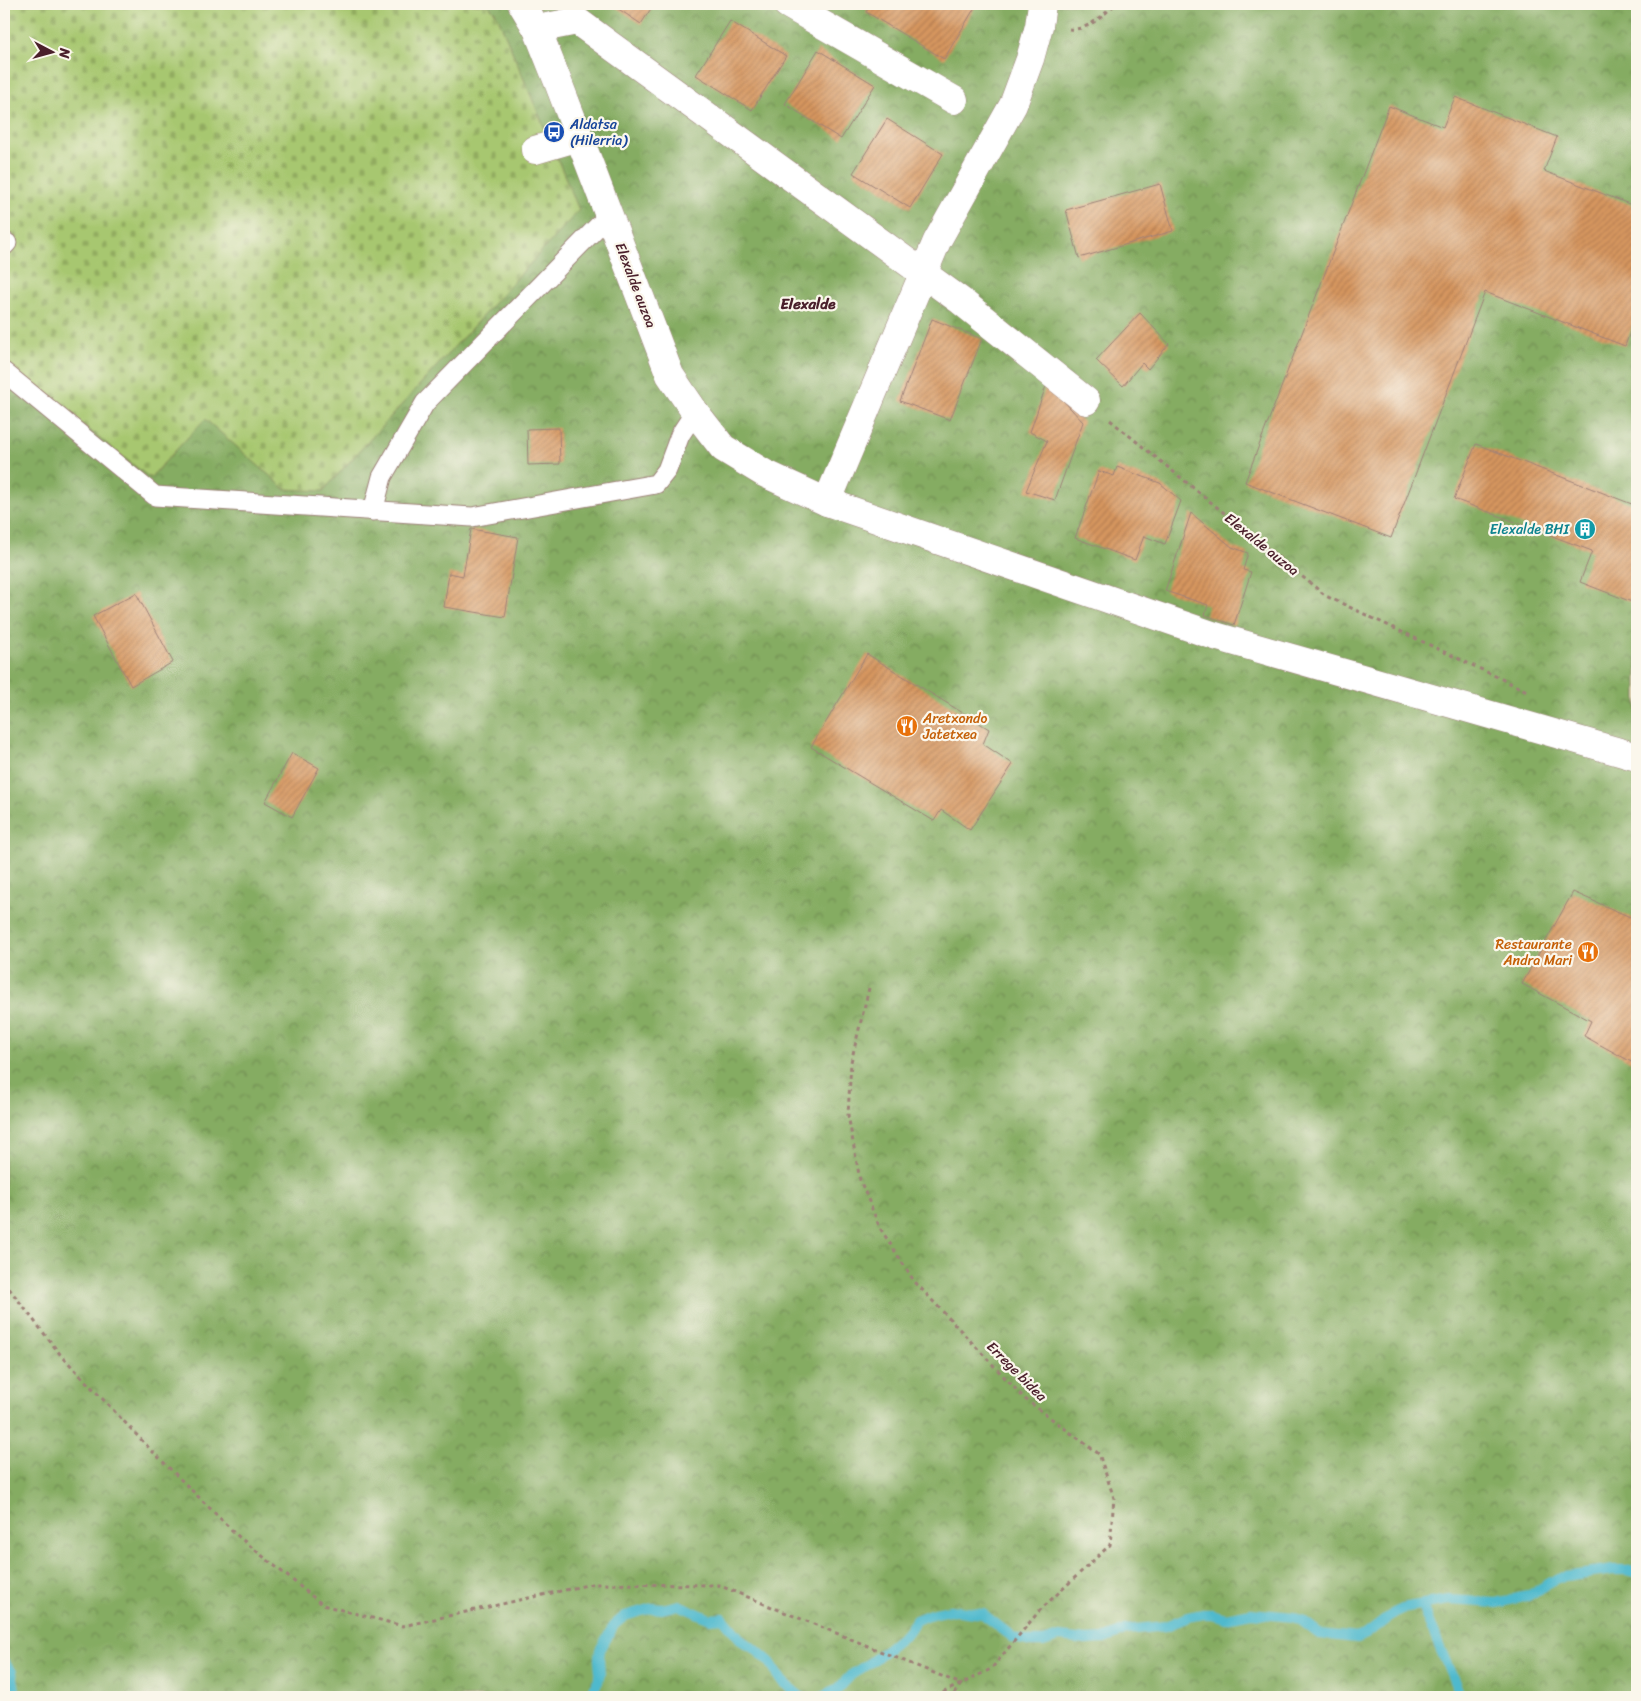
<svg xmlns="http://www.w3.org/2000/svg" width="1641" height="1701" viewBox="0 0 1641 1701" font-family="Sriracha,sans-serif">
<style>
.forest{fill:url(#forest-crowns);stroke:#686646}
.cemetery{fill:url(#cemetery-stones);stroke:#78734d}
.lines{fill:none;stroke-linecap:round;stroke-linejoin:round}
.stream{stroke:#50b9cd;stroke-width:10}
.building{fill:url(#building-hatch)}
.lane-casing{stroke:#9d8178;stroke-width:21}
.street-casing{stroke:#9d8178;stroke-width:29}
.path{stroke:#9d8178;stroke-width:3;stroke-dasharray:4 4;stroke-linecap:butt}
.lane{stroke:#fff;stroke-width:19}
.street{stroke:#fff;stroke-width:28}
.labels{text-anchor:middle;stroke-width:4.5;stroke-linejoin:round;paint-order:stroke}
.transit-label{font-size:14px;fill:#164399;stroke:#fbf7ec;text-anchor:start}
.street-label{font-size:14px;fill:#4a1f2b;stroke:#fbf7ec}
.culture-label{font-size:14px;fill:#0d838f;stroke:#fbf7ec;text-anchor:end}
.food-label{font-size:14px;fill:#c56008;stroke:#fbf7ec;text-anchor:start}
.neighbourhood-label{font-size:15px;font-weight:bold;fill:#4a1f2b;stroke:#fbf7ec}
</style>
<defs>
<pattern id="forest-crowns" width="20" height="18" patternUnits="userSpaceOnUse" patternTransform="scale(1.25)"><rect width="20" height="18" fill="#85ac62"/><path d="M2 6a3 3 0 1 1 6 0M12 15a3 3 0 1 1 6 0" fill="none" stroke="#6f8b51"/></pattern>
<pattern id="cemetery-stones" width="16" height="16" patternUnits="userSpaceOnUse" patternTransform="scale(1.25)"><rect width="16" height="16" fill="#a7c76f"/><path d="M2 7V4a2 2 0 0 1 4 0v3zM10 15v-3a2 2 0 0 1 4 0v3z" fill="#91aa60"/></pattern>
<pattern id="building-hatch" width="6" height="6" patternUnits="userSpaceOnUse" patternTransform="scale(1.25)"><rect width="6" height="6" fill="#d6965f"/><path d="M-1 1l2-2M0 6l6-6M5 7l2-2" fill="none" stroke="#b07a4f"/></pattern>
</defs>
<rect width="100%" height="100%" fill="#fbf7ec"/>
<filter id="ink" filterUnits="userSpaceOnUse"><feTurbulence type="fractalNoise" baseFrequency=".02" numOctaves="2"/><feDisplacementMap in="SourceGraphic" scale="10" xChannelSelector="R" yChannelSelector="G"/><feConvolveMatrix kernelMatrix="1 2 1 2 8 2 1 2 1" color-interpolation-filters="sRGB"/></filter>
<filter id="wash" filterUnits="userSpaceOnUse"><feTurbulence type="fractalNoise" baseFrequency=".0096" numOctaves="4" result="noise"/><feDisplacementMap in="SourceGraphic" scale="20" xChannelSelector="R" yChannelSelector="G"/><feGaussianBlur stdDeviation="1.12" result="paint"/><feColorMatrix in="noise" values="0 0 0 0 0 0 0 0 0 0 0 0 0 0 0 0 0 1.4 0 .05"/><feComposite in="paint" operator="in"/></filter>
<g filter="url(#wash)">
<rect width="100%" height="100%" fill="#f0e3c5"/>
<rect class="forest" x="4" y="4" width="1633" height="1693"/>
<path class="cemetery" d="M 4,4 L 487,4 L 496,13 L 579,210 L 323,491 L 285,489 L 205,419 L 150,478 L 4,363 Z"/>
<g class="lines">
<g class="stream">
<path d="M 1422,1606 L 1461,1697"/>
<path d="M 4,1662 L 12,1672 L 16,1697"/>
<path d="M 587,1697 L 598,1682 L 600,1674 L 599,1659 L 600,1650 L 614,1625 L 625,1616 L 652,1608 L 662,1609 L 679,1605 L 710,1619 L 723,1618 L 742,1641 L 755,1649 L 770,1662 L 782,1681 L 801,1697"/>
<path d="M 822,1697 L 838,1689 L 851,1675 L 871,1662 L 908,1632 L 916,1620 L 931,1614 L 950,1610 L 983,1614 L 1014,1638 L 1031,1642 L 1043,1642 L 1059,1637 L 1086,1640 L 1104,1639 L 1126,1630 L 1166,1626 L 1188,1617 L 1203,1614 L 1212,1614 L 1226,1618 L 1251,1613 L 1294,1617 L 1302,1621 L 1319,1634 L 1357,1638 L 1367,1634 L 1394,1613 L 1407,1607 L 1449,1600 L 1496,1603 L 1528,1596 L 1558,1578 L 1613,1570 L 1626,1570 L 1637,1573"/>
</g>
</g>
<g id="blocks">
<g class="building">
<path d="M 611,4 L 654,4 L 641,24 Z"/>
<path d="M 871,4 L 977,4 L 944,59 L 866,12 Z"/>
<path d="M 730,21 L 786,56 L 752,110 L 696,75 Z"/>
<path d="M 818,50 L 875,85 L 841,139 L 785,104 Z"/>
<path d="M 1455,97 L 1557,137 L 1544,171 L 1637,207 L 1637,313 L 1625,346 L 1485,292 L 1391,538 L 1245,482 L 1389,106 L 1443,127 Z"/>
<path d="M 887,119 L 943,154 L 910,208 L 853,173 Z"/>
<path d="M 1160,184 L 1173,231 L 1079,258 L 1066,210 Z"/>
<path d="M 1140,313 L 1169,344 L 1148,369 L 1142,363 L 1123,386 L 1096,360 Z"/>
<path d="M 932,319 L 982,339 L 950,420 L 900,401 Z"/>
<path d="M 1047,383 L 1083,422 L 1055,500 L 1026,491 L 1047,441 L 1030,432 Z"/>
<path d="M 559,428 L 560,464 L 528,465 L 527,429 Z"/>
<path d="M 1476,444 L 1637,506 L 1637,604 L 1580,582 L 1592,551 L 1454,499 Z"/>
<path d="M 1117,467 L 1160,483 L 1181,501 L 1165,544 L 1144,536 L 1135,560 L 1075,538 L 1099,471 L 1114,476 Z"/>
<path d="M 1191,513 L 1232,547 L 1248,553 L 1243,570 L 1251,572 L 1234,625 L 1205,615 L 1208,605 L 1165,591 Z"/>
<path d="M 471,529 L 518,537 L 505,617 L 444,607 L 449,573 L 463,576 Z"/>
<path d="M 136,593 L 173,662 L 131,686 L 93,616 Z"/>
<path d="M 867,654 L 989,729 L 983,744 L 1013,764 L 970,830 L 941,810 L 934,821 L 811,747 Z"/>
<path d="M 292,753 L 319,768 L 292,817 L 265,802 Z"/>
<path d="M 1573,892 L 1637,920 L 1637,1065 L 1584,1036 L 1591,1021 L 1522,984 Z"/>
</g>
</g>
</g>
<g filter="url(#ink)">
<use href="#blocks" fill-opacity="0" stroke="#9d8178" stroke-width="1"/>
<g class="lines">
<g class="lane-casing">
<g id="lane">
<path d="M 4,246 L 7,243"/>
<path d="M 4,372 L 155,496 L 472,517 L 656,484 L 667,470 L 680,435 L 695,412"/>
<path d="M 373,511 L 382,477 L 425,403 L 609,215"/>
</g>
</g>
<g class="street-casing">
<g id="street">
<path d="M 522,4 L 537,29 L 558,82 L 670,375 L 695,412 L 723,448 L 764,473 L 827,502 L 1215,636 L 1637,757"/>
<path d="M 787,4 L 954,100"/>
<path d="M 537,29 L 577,21 L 961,301 L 1086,401"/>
<path d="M 535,150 L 579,137"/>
<path d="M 827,502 L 937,241 L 1013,105 L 1030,59 L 1039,26 L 1042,4"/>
</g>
</g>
<g class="path">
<path d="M 1069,29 C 1087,31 1103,16 1115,4"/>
<path d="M 1110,420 L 1326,596 L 1529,692"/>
<path d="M 869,988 L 851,1062 L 848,1115 L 860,1180 L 880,1228 L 914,1281 L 1025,1399 L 1099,1454 L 1114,1498 L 1110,1545 L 1040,1610 L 991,1669 L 934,1697"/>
<path d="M 4,1282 L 60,1354 L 151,1450 L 239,1537 L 323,1605 L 403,1626 L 592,1584 L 718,1585 L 961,1684 L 952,1697"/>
</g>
<use href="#lane" class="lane"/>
<use href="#street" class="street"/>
</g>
</g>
<defs>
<g id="bus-disc" transform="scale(1.125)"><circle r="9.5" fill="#1a4fb4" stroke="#fbf7ec"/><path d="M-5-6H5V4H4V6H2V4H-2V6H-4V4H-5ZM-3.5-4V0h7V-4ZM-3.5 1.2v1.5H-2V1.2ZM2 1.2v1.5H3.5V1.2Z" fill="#fff"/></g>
<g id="building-disc" transform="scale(1.125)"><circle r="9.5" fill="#0f9aa8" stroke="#fbf7ec"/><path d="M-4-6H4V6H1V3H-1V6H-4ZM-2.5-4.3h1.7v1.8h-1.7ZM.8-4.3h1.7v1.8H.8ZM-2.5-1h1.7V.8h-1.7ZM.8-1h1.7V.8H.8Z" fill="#fff"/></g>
<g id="restaurant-disc" transform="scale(1.125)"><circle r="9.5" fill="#e8710a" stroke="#fbf7ec"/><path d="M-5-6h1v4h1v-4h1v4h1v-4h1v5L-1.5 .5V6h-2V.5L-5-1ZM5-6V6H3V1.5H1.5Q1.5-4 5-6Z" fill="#fff"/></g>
</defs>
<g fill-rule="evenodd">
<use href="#bus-disc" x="554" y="132"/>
<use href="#building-disc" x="1585" y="529"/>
<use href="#restaurant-disc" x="907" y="726"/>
<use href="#restaurant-disc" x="1588" y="952"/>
</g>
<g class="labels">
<g class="transit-label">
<text x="570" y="129">Aldatsa<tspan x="570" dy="16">(Hilerria)</tspan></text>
</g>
<g class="street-label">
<text transform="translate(636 285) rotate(69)" y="5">Elexalde auzoa</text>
<text transform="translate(1262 544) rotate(39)" y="5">Elexalde auzoa</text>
<text transform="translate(1017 1371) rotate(45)" y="5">Errege bidea</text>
</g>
<g class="culture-label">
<text x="1569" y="534">Elexalde BHI</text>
</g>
<g class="food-label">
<text x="923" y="723">Aretxondo<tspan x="923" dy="16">Jatetxea</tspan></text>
<text x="1572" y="949" text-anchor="end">Restaurante<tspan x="1572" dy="16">Andra Mari</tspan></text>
</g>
<g class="neighbourhood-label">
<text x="808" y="309">Elexalde</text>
</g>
</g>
<rect width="1641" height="1701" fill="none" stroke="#fbf7ec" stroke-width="20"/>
<g transform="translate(52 52) rotate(96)" stroke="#fbf7ec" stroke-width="4" paint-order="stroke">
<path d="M0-4L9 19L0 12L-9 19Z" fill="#4a1f2b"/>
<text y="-8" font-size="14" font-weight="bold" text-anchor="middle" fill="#4a1f2b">N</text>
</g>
</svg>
